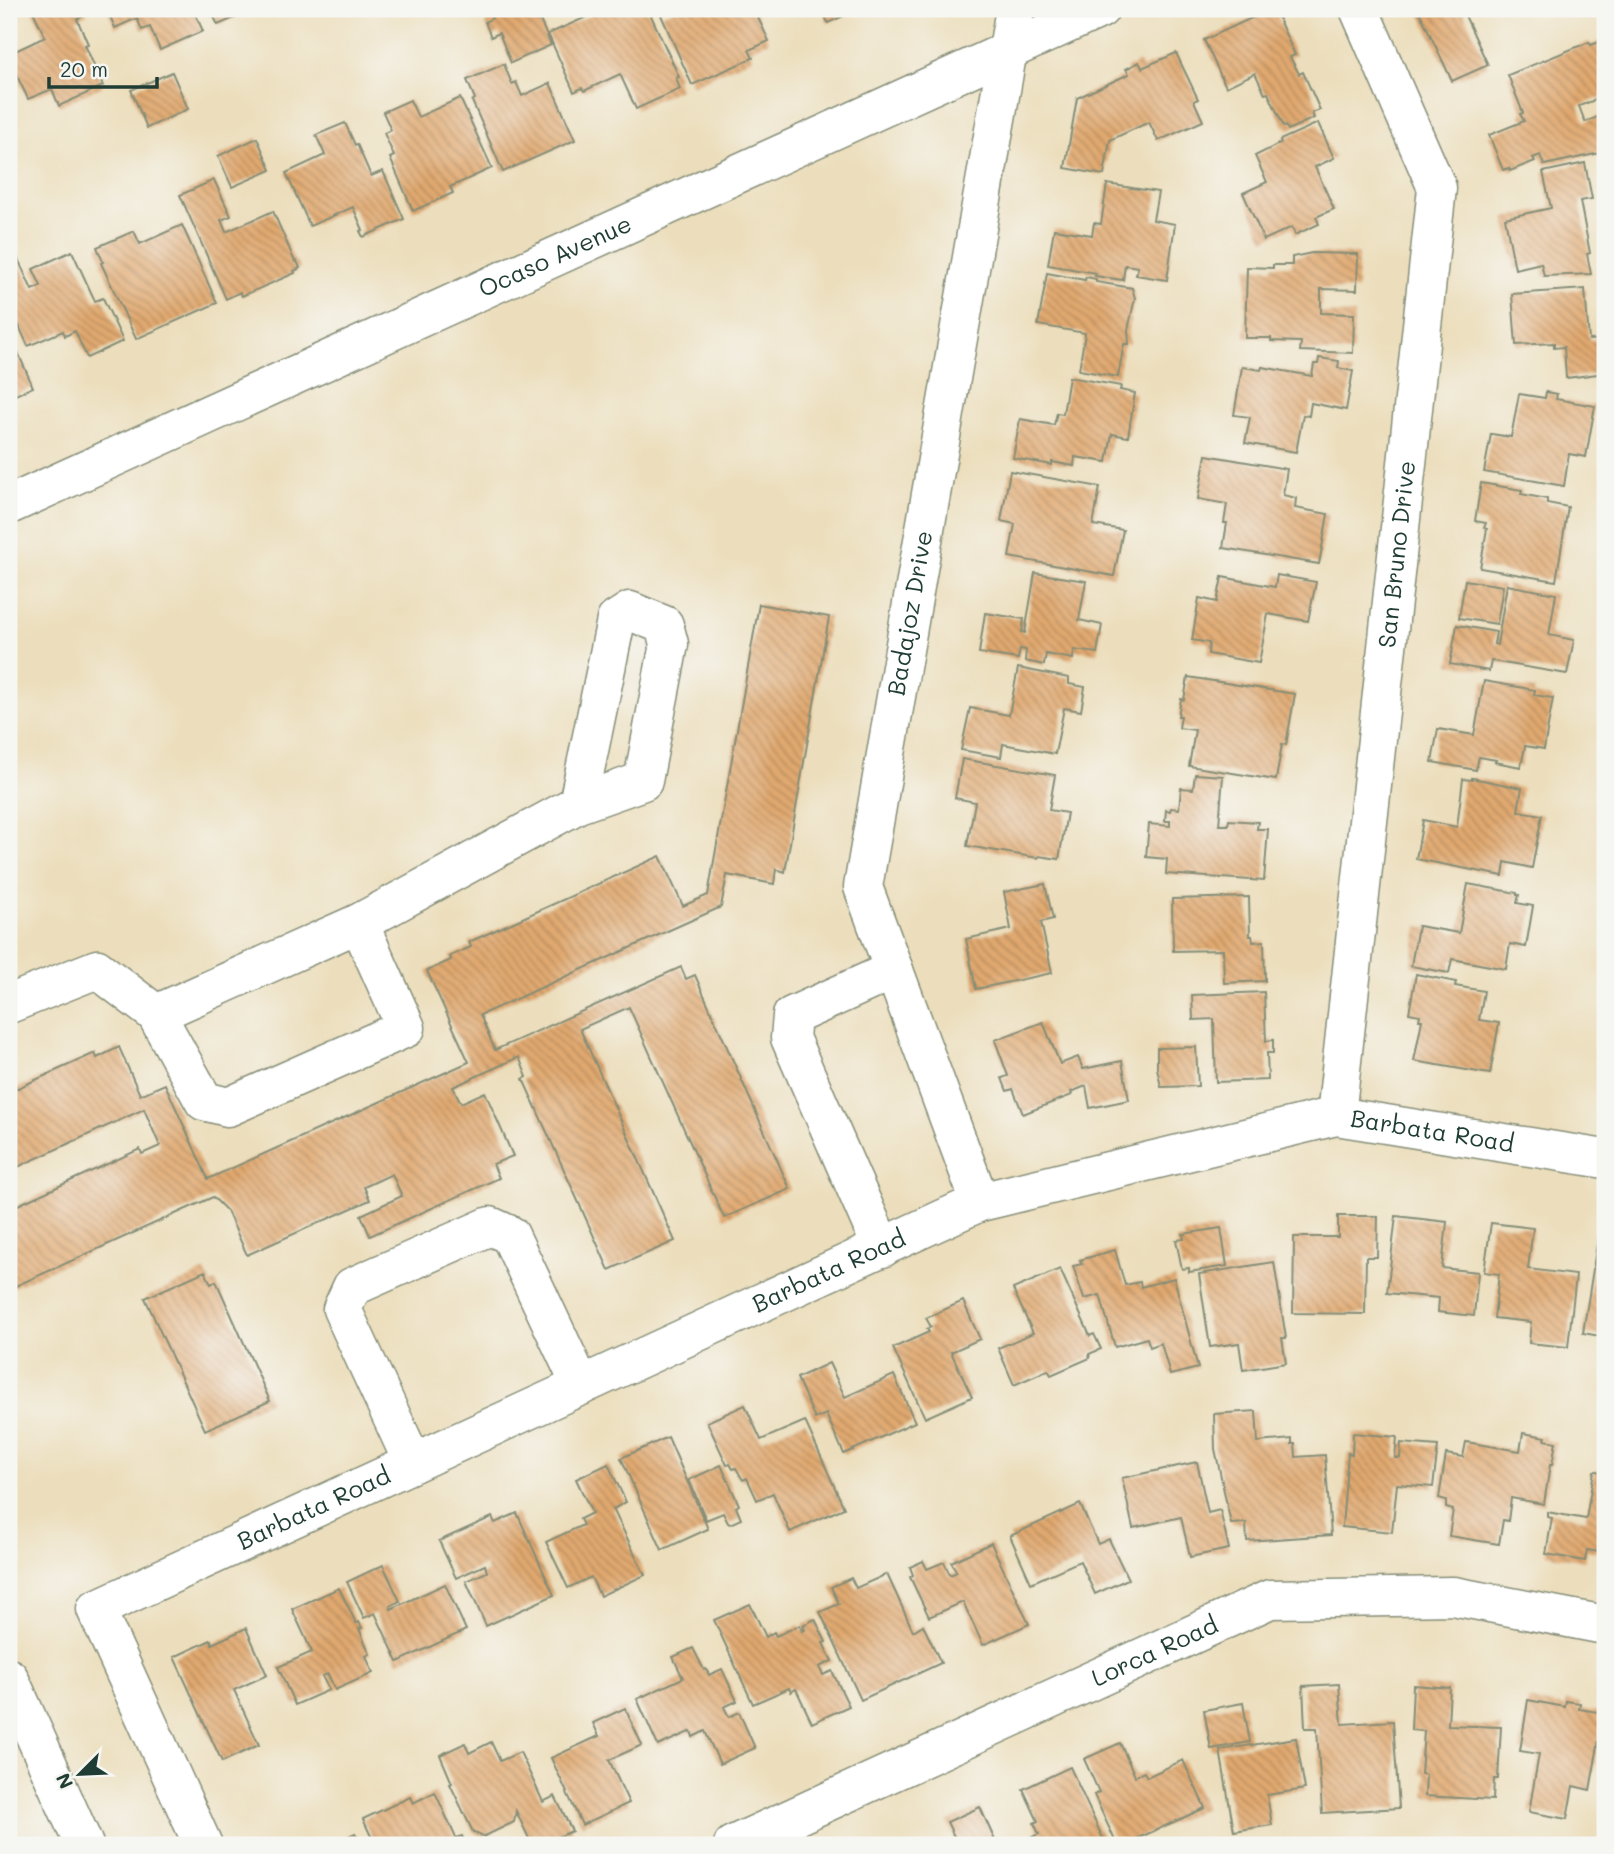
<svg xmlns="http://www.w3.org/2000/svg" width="1614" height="1854" viewBox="0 0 1614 1854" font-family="Mali,sans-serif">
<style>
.building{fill:url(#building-back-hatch)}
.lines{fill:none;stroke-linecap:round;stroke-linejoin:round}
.minor-casing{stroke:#868e78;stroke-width:41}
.major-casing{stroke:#868e78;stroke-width:41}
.minor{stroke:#fff;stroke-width:38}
.major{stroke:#fff;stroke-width:38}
.labels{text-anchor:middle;stroke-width:7;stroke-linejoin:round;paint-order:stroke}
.street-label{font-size:24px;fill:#1f3d34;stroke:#f6f6f2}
</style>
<defs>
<pattern id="building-back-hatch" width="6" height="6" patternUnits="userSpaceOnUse" patternTransform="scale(1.75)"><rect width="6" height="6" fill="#e1a970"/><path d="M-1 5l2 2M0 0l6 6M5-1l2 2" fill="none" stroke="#b68b5d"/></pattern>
</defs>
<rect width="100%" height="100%" fill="#f6f6f2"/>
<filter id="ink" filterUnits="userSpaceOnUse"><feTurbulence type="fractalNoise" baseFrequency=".0143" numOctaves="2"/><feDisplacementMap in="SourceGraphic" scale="14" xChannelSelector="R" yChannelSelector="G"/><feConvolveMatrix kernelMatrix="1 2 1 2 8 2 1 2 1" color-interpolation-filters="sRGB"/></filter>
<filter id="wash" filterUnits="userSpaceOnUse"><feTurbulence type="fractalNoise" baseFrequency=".00686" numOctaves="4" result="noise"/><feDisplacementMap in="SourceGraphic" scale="28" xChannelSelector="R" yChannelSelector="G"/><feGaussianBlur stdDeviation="1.57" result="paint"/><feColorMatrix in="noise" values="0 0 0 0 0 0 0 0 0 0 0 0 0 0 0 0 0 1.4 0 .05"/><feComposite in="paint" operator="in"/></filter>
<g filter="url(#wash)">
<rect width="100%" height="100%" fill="#ecdebc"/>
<g id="blocks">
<g class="building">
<path d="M 32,9 L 85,9 L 87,14 L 77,19 L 88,44 L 85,45 L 103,86 L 59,106 L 52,89 L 28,99 L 9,59 L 9,54 L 45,37 Z"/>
<path d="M 107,9 L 193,9 L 203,31 L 160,50 L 150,27 L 142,30 L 137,18 L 115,28 Z"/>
<path d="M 210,9 L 255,9 L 218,25 Z"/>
<path d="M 488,9 L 530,9 L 531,11 L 535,9 L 551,45 L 511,63 L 499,33 L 491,37 L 485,22 L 492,18 Z"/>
<path d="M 586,9 L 648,9 L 679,77 L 676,78 L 680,89 L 636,109 L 620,74 L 584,91 L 582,88 L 574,92 L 548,34 L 589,16 Z"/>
<path d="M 675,9 L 754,9 L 769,41 L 749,50 L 753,58 L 692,85 L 661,15 Z"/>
<path d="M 822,9 L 859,9 L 828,23 Z"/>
<path d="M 1271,9 L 1274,9 L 1295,55 L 1290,57 L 1299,74 L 1303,72 L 1320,110 L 1312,113 L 1314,118 L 1288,130 L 1286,126 L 1284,127 L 1268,93 L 1265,94 L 1255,73 L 1226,87 L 1204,40 Z"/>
<path d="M 1418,9 L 1462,9 L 1488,65 L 1452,81 Z"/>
<path d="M 1605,40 L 1605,96 L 1579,106 L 1585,122 L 1605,114 L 1605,152 L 1544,165 L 1540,155 L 1533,158 L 1535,161 L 1510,171 L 1509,168 L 1503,170 L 1489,135 L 1524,121 L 1520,114 L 1523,113 L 1508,75 L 1589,42 L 1591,45 Z"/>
<path d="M 1176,53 L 1198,99 L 1194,101 L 1203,121 L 1158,141 L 1149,122 L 1110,140 L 1104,175 L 1065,168 L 1077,98 L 1129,74 L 1126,69 L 1139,62 L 1142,68 Z"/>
<path d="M 504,64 L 512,84 L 516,82 L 522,96 L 550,83 L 575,140 L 503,172 L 472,101 L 475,99 L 467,80 Z"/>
<path d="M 172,72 L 188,109 L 147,128 L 131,90 Z"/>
<path d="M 460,98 L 492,168 L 450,187 L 453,193 L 413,211 L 390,158 L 394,156 L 384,133 L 391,130 L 383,112 L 410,100 L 418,117 Z"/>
<path d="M 345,123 L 355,145 L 357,144 L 371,176 L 383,171 L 404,219 L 363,237 L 360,231 L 363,230 L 353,207 L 310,226 L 286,173 L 325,155 L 316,135 Z"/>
<path d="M 1318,123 L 1334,158 L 1315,167 L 1334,209 L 1316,217 L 1319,224 L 1295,235 L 1292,227 L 1264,240 L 1243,193 L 1267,182 L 1255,156 L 1281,143 L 1280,140 Z"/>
<path d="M 257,138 L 271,170 L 232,187 L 218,156 Z"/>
<path d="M 1585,163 L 1592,199 L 1580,201 L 1590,253 L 1587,254 L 1591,274 L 1544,276 L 1541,263 L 1515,269 L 1505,218 L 1551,208 L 1543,172 Z"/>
<path d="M 214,180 L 231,216 L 221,220 L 226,232 L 273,211 L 295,262 L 297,261 L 300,268 L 294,271 L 295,273 L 242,296 L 240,292 L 226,299 L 180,195 Z"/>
<path d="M 1107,184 L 1158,192 L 1153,220 L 1175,224 L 1167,280 L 1136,275 L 1138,267 L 1125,265 L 1123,280 L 1095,276 L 1096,273 L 1048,265 L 1054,229 L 1092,235 L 1094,223 L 1101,224 Z"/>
<path d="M 182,225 L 217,303 L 136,339 L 101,263 L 103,262 L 97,247 L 134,231 L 140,244 Z"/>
<path d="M 9,239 L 32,290 L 41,286 L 33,269 L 72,251 L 95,301 L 103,298 L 123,341 L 87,358 L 75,331 L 65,336 L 63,331 L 28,346 L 9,304 Z"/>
<path d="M 1312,253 L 1358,254 L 1357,290 L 1321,289 L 1321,313 L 1354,314 L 1353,353 L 1300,351 L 1301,342 L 1271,341 L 1271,338 L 1245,338 L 1247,267 L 1273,268 L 1273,265 L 1292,265 L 1292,257 Z"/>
<path d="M 1047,273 L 1085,280 L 1086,277 L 1096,279 L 1096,282 L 1132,288 L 1135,298 L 1128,330 L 1129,344 L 1124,344 L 1118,377 L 1079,370 L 1085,333 L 1038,325 Z"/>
<path d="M 1585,289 L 1589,340 L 1604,339 L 1605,373 L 1566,378 L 1564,347 L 1554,348 L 1554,343 L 1516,345 L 1512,294 Z"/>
<path d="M 9,332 L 33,387 L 9,398 Z"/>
<path d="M 1319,358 L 1339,361 L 1338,368 L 1353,371 L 1346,410 L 1311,403 L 1309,416 L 1303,415 L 1296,452 L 1245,443 L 1250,417 L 1234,415 L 1242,367 L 1261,370 L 1262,367 L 1312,376 L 1314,364 L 1318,364 Z"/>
<path d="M 1069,377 L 1121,386 L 1120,390 L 1135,393 L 1128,437 L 1112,434 L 1107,462 L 1075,457 L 1074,466 L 1052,462 L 1052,465 L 1013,458 L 1020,419 L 1054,425 L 1057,413 L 1063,414 Z"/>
<path d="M 1546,392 L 1557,394 L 1556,399 L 1595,406 L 1586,457 L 1569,454 L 1564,486 L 1484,472 L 1491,434 L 1511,437 L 1519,394 L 1545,398 Z"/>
<path d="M 1206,455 L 1287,469 L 1283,495 L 1296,498 L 1295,508 L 1328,514 L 1319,564 L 1223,548 L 1227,523 L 1224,523 L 1227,504 L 1198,499 Z"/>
<path d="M 1010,471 L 1100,487 L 1093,525 L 1123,530 L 1114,576 L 1009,557 L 1015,524 L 1001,521 Z"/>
<path d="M 1481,483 L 1522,490 L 1521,494 L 1547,499 L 1547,503 L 1568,507 L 1556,581 L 1480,568 L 1487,529 L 1484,528 L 1486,523 L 1475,521 Z"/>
<path d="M 1035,573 L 1086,581 L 1079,620 L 1102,625 L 1097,653 L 1074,650 L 1073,659 L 1046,654 L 1044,665 L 1025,661 L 1026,650 L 1020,649 L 1018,659 L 979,653 L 985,613 L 1024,619 L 1022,632 L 1025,633 Z"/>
<path d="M 1277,575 L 1316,582 L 1308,621 L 1268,614 L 1259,663 L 1208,654 L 1209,643 L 1192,640 L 1199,598 L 1217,602 L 1222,577 L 1275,587 Z"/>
<path d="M 1465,580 L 1503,586 L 1497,624 L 1459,618 Z"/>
<path d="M 1507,585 L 1556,594 L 1549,635 L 1574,640 L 1567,674 L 1491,661 L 1489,671 L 1450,664 L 1457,625 L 1496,632 L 1494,644 L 1497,645 Z"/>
<path d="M 759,604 L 829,617 L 785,872 L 776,869 L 774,884 L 727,875 L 721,907 L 480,1015 L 495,1050 L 681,967 L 686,979 L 695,975 L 790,1189 L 724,1218 L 629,1007 L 580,1029 L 675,1241 L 609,1270 L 523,1079 L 527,1077 L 519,1057 L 453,1087 L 461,1103 L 485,1092 L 513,1156 L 493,1164 L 499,1178 L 370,1236 L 361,1215 L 402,1196 L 392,1174 L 364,1187 L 370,1200 L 247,1255 L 227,1211 L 213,1197 L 9,1289 L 9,1209 L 140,1149 L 142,1154 L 160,1146 L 144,1109 L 9,1171 L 9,1092 L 95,1053 L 97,1058 L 119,1047 L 140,1095 L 165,1084 L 208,1179 L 469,1062 L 427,971 L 451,960 L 450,956 L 471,947 L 469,942 L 660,856 L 683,906 L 708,895 Z"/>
<path d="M 1018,668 L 1069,678 L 1069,684 L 1085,687 L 1081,711 L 1064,708 L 1055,754 L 1003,744 L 1001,757 L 961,750 L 970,708 L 1009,715 Z"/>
<path d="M 1188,677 L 1295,694 L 1286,745 L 1282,744 L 1276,780 L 1189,766 L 1195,730 L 1179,728 L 1181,716 L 1178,716 L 1181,699 L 1184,700 Z"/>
<path d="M 1484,681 L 1535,690 L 1534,695 L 1553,698 L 1544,749 L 1525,746 L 1521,767 L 1495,762 L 1496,760 L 1479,757 L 1476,770 L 1432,762 L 1438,729 L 1474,735 Z"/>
<path d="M 962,759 L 1055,775 L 1049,810 L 1067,813 L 1059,859 L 1039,856 L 1038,858 L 967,846 L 975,802 L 955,798 Z"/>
<path d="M 1195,774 L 1223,776 L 1219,825 L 1228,825 L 1229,820 L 1258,822 L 1257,829 L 1268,829 L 1264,881 L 1166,874 L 1167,859 L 1146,857 L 1149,824 L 1170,826 L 1170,821 L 1165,821 L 1166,810 L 1170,811 L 1171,808 L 1179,809 L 1181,788 L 1193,789 Z"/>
<path d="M 1472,778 L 1522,788 L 1518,811 L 1542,815 L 1532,868 L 1505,862 L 1503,876 L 1416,859 L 1423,820 L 1457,827 L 1463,779 L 1472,780 Z"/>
<path d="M 1045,884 L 1053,919 L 1041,922 L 1052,973 L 976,989 L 966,939 L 1011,929 L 1004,892 Z"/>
<path d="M 1468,884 L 1517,893 L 1517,895 L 1519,895 L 1517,903 L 1533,906 L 1526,947 L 1510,944 L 1506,969 L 1452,959 L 1449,973 L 1411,966 L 1418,926 L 1459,933 Z"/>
<path d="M 1249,897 L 1250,936 L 1252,936 L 1253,942 L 1264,941 L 1265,981 L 1224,983 L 1223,950 L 1173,951 L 1172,899 Z"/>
<path d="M 1416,974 L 1456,982 L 1455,986 L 1484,991 L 1479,1020 L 1499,1023 L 1490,1074 L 1414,1061 L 1422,1020 L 1419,1020 L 1420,1015 L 1409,1013 Z"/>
<path d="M 1264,992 L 1266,1041 L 1273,1040 L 1273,1053 L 1267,1053 L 1268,1080 L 1216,1082 L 1214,1019 L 1193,1020 L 1192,995 Z"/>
<path d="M 1043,1022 L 1060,1064 L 1078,1057 L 1083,1069 L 1122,1061 L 1129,1100 L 1090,1108 L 1086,1086 L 1071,1092 L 1072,1095 L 1023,1114 L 1013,1089 L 1007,1091 L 1002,1078 L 1008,1076 L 995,1040 Z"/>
<path d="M 1196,1047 L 1198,1086 L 1161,1087 L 1157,1068 L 1157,1048 Z"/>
<path d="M 1604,1069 L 1605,1070 L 1605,1094 L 1600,1093 Z"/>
<path d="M 1338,1216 L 1378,1216 L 1377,1257 L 1366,1257 L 1365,1314 L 1293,1313 L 1294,1237 L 1338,1237 Z"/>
<path d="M 1396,1216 L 1447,1222 L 1442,1268 L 1478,1272 L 1474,1316 L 1438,1312 L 1439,1298 L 1387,1293 Z"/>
<path d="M 1491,1223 L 1533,1228 L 1528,1269 L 1576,1275 L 1568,1347 L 1529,1343 L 1531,1322 L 1494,1318 L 1499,1274 L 1484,1272 Z"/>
<path d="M 1221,1228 L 1227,1266 L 1189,1272 L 1189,1268 L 1182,1269 L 1176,1240 L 1184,1239 L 1183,1234 Z"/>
<path d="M 1598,1237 L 1605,1239 L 1605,1337 L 1583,1333 Z"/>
<path d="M 1115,1250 L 1125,1285 L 1140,1282 L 1141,1287 L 1174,1278 L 1198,1368 L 1170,1375 L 1161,1343 L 1150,1347 L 1147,1338 L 1115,1347 L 1100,1295 L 1084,1299 L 1073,1266 L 1082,1264 L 1080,1260 Z"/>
<path d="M 1274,1262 L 1286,1338 L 1282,1338 L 1286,1363 L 1243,1370 L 1239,1343 L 1210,1347 L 1199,1274 Z"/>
<path d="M 1060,1269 L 1090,1336 L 1094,1334 L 1101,1349 L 1089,1354 L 1090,1358 L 1051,1375 L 1048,1370 L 1014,1385 L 998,1348 L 1033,1333 L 1013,1289 Z"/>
<path d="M 205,1271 L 211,1284 L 216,1281 L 270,1401 L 205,1430 L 145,1298 Z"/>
<path d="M 963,1301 L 980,1339 L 951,1352 L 972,1397 L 925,1418 L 893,1348 L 929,1332 L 927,1329 L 931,1327 L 926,1318 Z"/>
<path d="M 829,1363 L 845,1397 L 894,1375 L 915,1422 L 844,1454 L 826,1414 L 815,1419 L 797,1378 Z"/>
<path d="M 745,1405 L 761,1440 L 805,1421 L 844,1508 L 790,1532 L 773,1493 L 757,1500 L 747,1478 L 743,1480 L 736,1468 L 733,1469 L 730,1464 L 727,1465 L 707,1422 Z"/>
<path d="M 1256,1411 L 1258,1442 L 1292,1439 L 1292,1444 L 1295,1444 L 1296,1457 L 1325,1455 L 1331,1535 L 1247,1541 L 1246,1523 L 1231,1524 L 1215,1449 L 1214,1414 Z"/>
<path d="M 1353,1433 L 1397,1437 L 1395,1458 L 1400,1458 L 1401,1443 L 1438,1446 L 1433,1487 L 1397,1484 L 1392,1532 L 1342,1527 L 1348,1453 L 1352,1454 Z"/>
<path d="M 1523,1433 L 1546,1437 L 1545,1440 L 1556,1442 L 1552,1465 L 1550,1465 L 1544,1504 L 1511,1498 L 1508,1521 L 1503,1520 L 1499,1544 L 1449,1536 L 1453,1510 L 1446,1508 L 1446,1500 L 1439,1498 L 1446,1454 L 1463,1457 L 1466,1442 L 1520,1451 Z"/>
<path d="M 668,1437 L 708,1529 L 662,1550 L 621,1458 Z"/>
<path d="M 1197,1462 L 1208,1513 L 1220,1510 L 1229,1549 L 1190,1557 L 1181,1517 L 1133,1528 L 1122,1478 Z"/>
<path d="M 608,1464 L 626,1502 L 613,1509 L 645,1575 L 600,1596 L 591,1577 L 568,1588 L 546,1542 L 583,1525 L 580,1519 L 592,1513 L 576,1479 Z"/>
<path d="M 721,1465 L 739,1505 L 736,1507 L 741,1519 L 730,1524 L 728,1523 L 723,1513 L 706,1520 L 689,1480 Z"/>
<path d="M 1594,1471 L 1605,1472 L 1605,1553 L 1587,1550 L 1585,1561 L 1546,1554 L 1552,1518 L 1547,1517 L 1547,1512 L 1586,1519 Z"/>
<path d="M 1080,1504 L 1098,1544 L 1109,1539 L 1128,1579 L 1095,1594 L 1080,1561 L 1031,1583 L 1010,1536 Z"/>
<path d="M 517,1513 L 554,1595 L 486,1626 L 466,1581 L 487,1572 L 485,1565 L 456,1578 L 439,1541 L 492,1517 L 495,1523 Z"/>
<path d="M 991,1543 L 1029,1624 L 983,1645 L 963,1602 L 929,1617 L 910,1577 L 913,1575 L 910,1567 L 923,1561 L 927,1569 L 944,1562 L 950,1575 L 957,1572 L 951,1562 Z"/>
<path d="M 383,1565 L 400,1601 L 390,1606 L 391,1609 L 445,1584 L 466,1630 L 398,1662 L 375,1613 L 364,1618 L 347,1582 Z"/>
<path d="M 887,1574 L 913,1631 L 923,1625 L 941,1663 L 861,1700 L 820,1612 L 839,1604 L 831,1587 L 851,1578 L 856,1588 Z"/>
<path d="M 339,1588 L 356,1623 L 359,1622 L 362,1628 L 359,1629 L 370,1654 L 366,1656 L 373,1673 L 335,1690 L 328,1674 L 322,1676 L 329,1690 L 295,1705 L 278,1667 L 312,1652 L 292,1609 Z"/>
<path d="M 750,1604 L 766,1637 L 774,1632 L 776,1636 L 800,1625 L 802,1631 L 805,1630 L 803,1625 L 815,1619 L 826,1642 L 823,1643 L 832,1661 L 819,1667 L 823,1675 L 832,1671 L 849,1706 L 812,1723 L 796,1689 L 791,1692 L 789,1688 L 753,1704 L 714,1620 Z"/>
<path d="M 246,1628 L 267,1675 L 234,1690 L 259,1745 L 222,1762 L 174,1657 L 211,1640 L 212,1644 Z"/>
<path d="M 693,1648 L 704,1670 L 706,1669 L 709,1675 L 722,1669 L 737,1701 L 724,1707 L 729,1717 L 739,1712 L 755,1748 L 720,1764 L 705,1731 L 693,1737 L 691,1731 L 658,1746 L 637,1699 L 683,1678 L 673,1657 Z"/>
<path d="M 1339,1684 L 1342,1724 L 1393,1721 L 1399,1808 L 1322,1813 L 1317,1728 L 1305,1728 L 1303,1686 Z"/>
<path d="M 1413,1685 L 1450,1688 L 1448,1725 L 1501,1727 L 1498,1779 L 1494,1779 L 1493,1800 L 1425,1796 L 1426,1775 L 1421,1774 L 1424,1731 L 1411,1730 Z"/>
<path d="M 1528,1700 L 1565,1707 L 1566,1701 L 1580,1703 L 1579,1709 L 1604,1713 L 1590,1790 L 1573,1786 L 1567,1819 L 1529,1812 L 1539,1754 L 1520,1751 Z"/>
<path d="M 1243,1703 L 1250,1742 L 1211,1749 L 1204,1710 Z"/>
<path d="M 625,1708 L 642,1745 L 609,1760 L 629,1803 L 582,1825 L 551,1758 L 599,1736 L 593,1723 Z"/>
<path d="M 1296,1738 L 1305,1789 L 1267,1795 L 1272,1825 L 1234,1831 L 1220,1750 Z"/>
<path d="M 491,1742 L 500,1761 L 520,1752 L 543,1802 L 555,1796 L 572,1831 L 540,1845 L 532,1845 L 516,1811 L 514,1822 L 483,1837 L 473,1832 L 450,1784 L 452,1783 L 440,1755 L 465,1743 L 469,1753 Z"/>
<path d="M 1120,1743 L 1135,1776 L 1144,1772 L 1147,1777 L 1183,1760 L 1205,1808 L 1123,1845 L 1117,1845 L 1094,1795 L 1099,1792 L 1084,1759 Z"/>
<path d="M 1070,1767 L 1106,1845 L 1015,1845 L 1039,1834 L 1034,1823 L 1038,1821 L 1023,1789 Z"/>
<path d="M 435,1792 L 456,1838 L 462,1836 L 466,1845 L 375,1845 L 363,1819 L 410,1797 L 413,1803 Z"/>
<path d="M 980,1807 L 997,1845 L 958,1845 L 947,1822 Z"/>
<path d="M 355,1833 L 361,1845 L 330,1845 Z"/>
</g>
</g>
</g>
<g filter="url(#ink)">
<use href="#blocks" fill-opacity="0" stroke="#868e78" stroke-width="2"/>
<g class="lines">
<g class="minor-casing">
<g id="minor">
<path id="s1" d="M 9,505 L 1100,9"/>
<path d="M 359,923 L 578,804 L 643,781 L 669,644 L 664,625 L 630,611 L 616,620 L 578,804"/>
<path d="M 9,1004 L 97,969 L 156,1014 L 204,1101 L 228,1107 L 406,1028 L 359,923 L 156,1014"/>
<path id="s2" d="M 1336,1116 L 1437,188 L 1359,9"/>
<path id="s3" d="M 980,1202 L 863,887 L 1015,9"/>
<path d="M 882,1248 L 790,1038 L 792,1016 L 894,970"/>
<path d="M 413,1463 L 342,1309 L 352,1287 L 490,1226 L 510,1235 L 581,1386"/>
<path id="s4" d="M 203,1845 L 96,1609 L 980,1202 L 1336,1116 L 1605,1159"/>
<path id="s5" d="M 733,1845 L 1270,1599 L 1453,1596 L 1605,1625"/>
</g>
</g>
<g class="major-casing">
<path id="major" d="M 9,1678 L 84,1845"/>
</g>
<use href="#minor" class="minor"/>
<use href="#major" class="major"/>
</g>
</g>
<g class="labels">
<g class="street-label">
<text dy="8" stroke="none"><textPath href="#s1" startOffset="600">Ocaso Avenue</textPath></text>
<text dy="8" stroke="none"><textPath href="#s2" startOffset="565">San Bruno Drive</textPath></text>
<text dy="8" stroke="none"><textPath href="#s3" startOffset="614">Badajoz Drive</textPath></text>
<text dy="8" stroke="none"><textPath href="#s4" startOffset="1696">Barbata Road</textPath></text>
<text dy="8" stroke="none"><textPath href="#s4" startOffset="1066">Barbata Road</textPath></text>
<text dy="8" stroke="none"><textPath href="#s4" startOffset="499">Barbata Road</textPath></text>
<text dy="8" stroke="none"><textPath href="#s5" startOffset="464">Lorca Road</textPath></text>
</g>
</g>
<rect width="1614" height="1854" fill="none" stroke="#f6f6f2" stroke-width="35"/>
<g transform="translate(80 1774) rotate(246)" stroke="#f6f6f2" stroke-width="5" paint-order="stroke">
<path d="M0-5L12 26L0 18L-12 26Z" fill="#1f3d34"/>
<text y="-10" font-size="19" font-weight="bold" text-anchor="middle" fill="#1f3d34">N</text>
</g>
<path d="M49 77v10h108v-10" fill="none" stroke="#1f3d34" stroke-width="3.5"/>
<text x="60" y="77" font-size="21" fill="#1f3d34" stroke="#f6f6f2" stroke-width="5" paint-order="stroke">20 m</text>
</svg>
